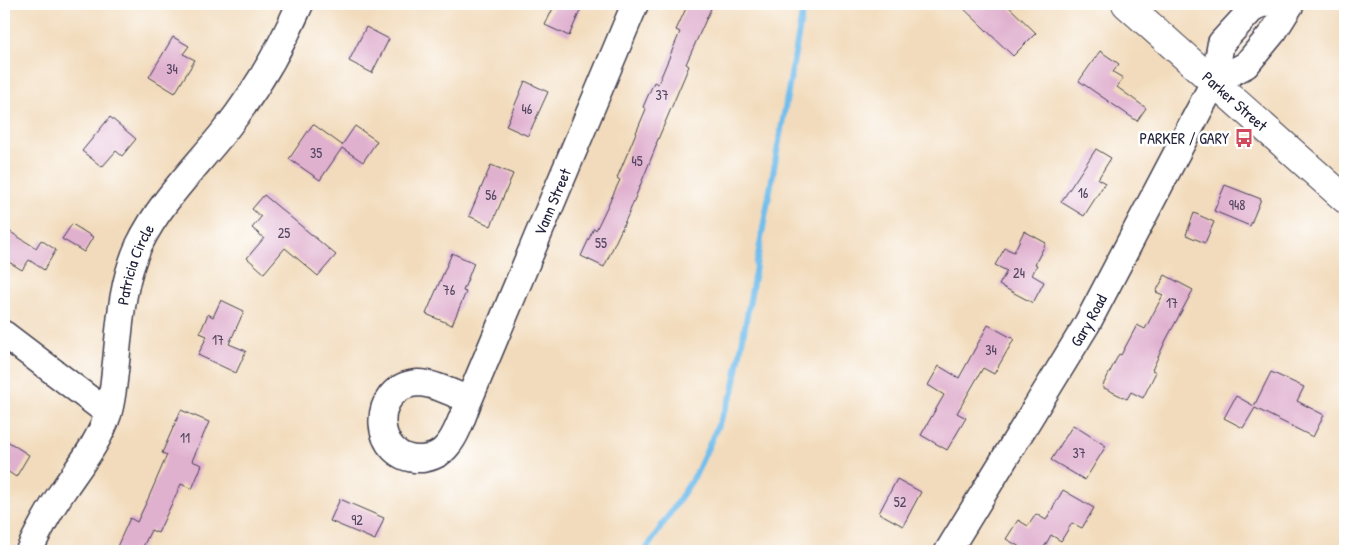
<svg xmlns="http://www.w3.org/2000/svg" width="1349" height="555" viewBox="0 0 1349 555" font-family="'Patrick Hand',sans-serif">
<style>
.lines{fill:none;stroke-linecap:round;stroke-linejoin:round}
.stream{stroke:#72beec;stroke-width:6}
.building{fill:#e0b0cf}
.minor-casing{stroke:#413e4e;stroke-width:29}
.major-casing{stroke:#413e4e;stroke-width:30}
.minor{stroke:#fff;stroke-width:26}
.major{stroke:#fff;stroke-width:28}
.labels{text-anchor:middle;stroke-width:5;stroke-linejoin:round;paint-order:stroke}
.number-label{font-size:14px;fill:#524660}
.street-label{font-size:16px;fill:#22223b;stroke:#fff}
.poi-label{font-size:16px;fill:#22223b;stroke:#fff;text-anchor:end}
</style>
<rect width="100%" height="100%" fill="#fff"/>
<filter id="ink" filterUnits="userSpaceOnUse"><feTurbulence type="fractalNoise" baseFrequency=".02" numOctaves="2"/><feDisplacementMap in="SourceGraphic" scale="10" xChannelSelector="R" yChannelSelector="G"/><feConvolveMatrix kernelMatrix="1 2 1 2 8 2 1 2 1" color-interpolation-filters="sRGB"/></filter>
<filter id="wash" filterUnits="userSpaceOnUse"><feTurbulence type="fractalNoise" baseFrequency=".0096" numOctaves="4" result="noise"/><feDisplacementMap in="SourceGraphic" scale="20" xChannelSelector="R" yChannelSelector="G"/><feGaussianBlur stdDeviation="1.12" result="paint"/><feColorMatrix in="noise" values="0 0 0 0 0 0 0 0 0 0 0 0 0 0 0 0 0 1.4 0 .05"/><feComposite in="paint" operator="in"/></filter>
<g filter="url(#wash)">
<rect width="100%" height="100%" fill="#f2dbbc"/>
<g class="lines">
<path class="stream" d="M 645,551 L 696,474 L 733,392 L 804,4"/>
</g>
<g id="blocks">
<g class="building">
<path d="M 555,4 L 583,4 L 569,36 L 545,25 Z"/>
<path d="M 688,4 L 713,4 L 686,64 L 689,66 L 656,144 L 657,144 L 629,213 L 604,267 L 581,256 L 594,228 L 596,230 L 620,180 L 617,178 L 646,109 L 643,107 L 654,82 L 658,84 L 680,32 L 676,30 Z"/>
<path d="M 959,4 L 1006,4 L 1036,33 L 1013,56 Z"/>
<path d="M 366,27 L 389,39 L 372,73 L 349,61 Z"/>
<path d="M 173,37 L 189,46 L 183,54 L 195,60 L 175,93 L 149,77 Z"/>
<path d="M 1100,51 L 1119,64 L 1113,72 L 1123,78 L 1117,87 L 1146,108 L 1137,121 L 1079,81 Z"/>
<path d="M 525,81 L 548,92 L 528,136 L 506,126 Z"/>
<path d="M 110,117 L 136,139 L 122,156 L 116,151 L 102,167 L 82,151 Z"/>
<path d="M 313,124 L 342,145 L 355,126 L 377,141 L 363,162 L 342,148 L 320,180 L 289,159 Z"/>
<path d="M 1096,149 L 1111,158 L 1098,179 L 1105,183 L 1084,216 L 1061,202 Z"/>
<path d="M 491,165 L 513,174 L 491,226 L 469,216 Z"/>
<path d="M 1225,185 L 1261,199 L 1250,226 L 1214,211 Z"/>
<path d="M 264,195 L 336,255 L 318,276 L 285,248 L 264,273 L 247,258 L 264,238 L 252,228 L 261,217 L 252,209 Z"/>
<path d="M 1194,213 L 1214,222 L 1205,243 L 1186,235 Z"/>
<path d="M 72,224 L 93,237 L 84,252 L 62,239 Z"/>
<path d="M 4,228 L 36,248 L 41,240 L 56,250 L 44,270 L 29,260 L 22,270 L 4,259 Z"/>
<path d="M 1024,231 L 1046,243 L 1035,264 L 1037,265 L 1032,275 L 1044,282 L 1033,303 L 999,285 L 1007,271 L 995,265 L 1005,248 L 1014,252 Z"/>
<path d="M 452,253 L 474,263 L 463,291 L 466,292 L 452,325 L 426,314 Z"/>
<path d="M 1165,275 L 1193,290 L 1166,340 L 1152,370 L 1156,372 L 1143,398 L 1131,392 L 1127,399 L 1102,387 L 1119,354 L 1121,355 L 1137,325 L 1145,329 L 1163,295 L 1156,292 Z"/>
<path d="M 221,300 L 244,311 L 229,344 L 246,351 L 236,373 L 198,355 L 207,336 L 200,333 L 208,314 L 213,317 Z"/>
<path d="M 988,325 L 1014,339 L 994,374 L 983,368 L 957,413 L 966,418 L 947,450 L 921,435 L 944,395 L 928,385 L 939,366 L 959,378 Z"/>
<path d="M 1271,372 L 1304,387 L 1297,401 L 1324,415 L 1313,437 L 1255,408 L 1243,428 L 1224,418 L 1236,396 L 1254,406 Z"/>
<path d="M 181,410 L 209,422 L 192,461 L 202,465 L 192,489 L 181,484 L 158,533 L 151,530 L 141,551 L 115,551 L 130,518 L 137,522 L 148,499 L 167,455 L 162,453 Z"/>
<path d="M 1073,425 L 1106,446 L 1085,480 L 1051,460 Z"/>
<path d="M 4,439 L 29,455 L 16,477 L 4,469 Z"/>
<path d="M 897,479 L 921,492 L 903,526 L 879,513 Z"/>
<path d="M 1063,490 L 1094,508 L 1082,528 L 1072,523 L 1061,541 L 1051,535 L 1042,551 L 1027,551 L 1006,539 L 1018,520 L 1028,526 L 1036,514 L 1046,520 Z"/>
<path d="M 340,499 L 384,518 L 375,540 L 330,521 Z"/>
</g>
</g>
</g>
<g filter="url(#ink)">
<use href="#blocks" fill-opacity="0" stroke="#413e4e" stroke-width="1"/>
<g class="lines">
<g class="minor-casing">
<g id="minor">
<path d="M 1214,82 L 1246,65 L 1274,31 L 1291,4"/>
<path d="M 4,334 L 108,413"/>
<path id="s1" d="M 469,400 C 454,394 434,383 418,383 C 368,386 372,462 422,459 C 432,458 442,453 448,445 C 458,433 463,414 469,400 L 635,4"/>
<path id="s2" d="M 29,551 C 39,530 50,509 64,489 C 80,465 99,442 108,414 C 113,398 114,379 116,362 C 120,322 122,282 139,245 C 159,203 194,169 223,133 C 254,94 280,50 300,4"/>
<path id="s3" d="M 948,551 L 1087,324 L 1214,82 L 1221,43 L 1254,7 L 1262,4"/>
</g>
</g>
<g class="major-casing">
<g id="major">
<path id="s4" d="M 1126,4 L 1345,199"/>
</g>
</g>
<use href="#minor" class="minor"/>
<use href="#major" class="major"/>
</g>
</g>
<defs>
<g id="bus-bare" transform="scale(1.5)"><path d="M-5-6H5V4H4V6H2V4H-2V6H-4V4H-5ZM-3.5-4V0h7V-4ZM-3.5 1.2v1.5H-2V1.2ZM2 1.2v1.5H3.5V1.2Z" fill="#d1495b" stroke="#fff" stroke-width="2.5" paint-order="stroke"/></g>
</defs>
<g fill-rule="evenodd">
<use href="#bus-bare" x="1244" y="138"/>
</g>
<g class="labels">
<g class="number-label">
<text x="172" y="74">34</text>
<text x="662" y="100">37</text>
<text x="527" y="114">46</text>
<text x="316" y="158">35</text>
<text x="637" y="166">45</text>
<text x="1083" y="198">16</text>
<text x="491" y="200">56</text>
<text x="1237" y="210">948</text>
<text x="284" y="238">25</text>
<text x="601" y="248">55</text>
<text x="1019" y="278">24</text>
<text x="449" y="295">76</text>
<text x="1172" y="308">17</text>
<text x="218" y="345">17</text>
<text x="991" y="355">34</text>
<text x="185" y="443">11</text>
<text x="1079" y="458">37</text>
<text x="900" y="507">52</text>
<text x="357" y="525">92</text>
</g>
<g class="street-label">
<text dy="6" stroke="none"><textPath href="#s4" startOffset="146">Parker Street</textPath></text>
<text dy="6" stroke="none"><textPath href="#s1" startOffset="469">Vann Street</textPath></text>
<text dy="6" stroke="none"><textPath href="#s2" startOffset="311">Patricia Circle</textPath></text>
<text dy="6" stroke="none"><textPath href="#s3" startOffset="270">Gary Road</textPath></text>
</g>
<g class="poi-label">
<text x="1229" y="144">PARKER / GARY</text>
</g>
</g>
<rect width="1349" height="555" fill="none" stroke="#fff" stroke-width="20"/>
</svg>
